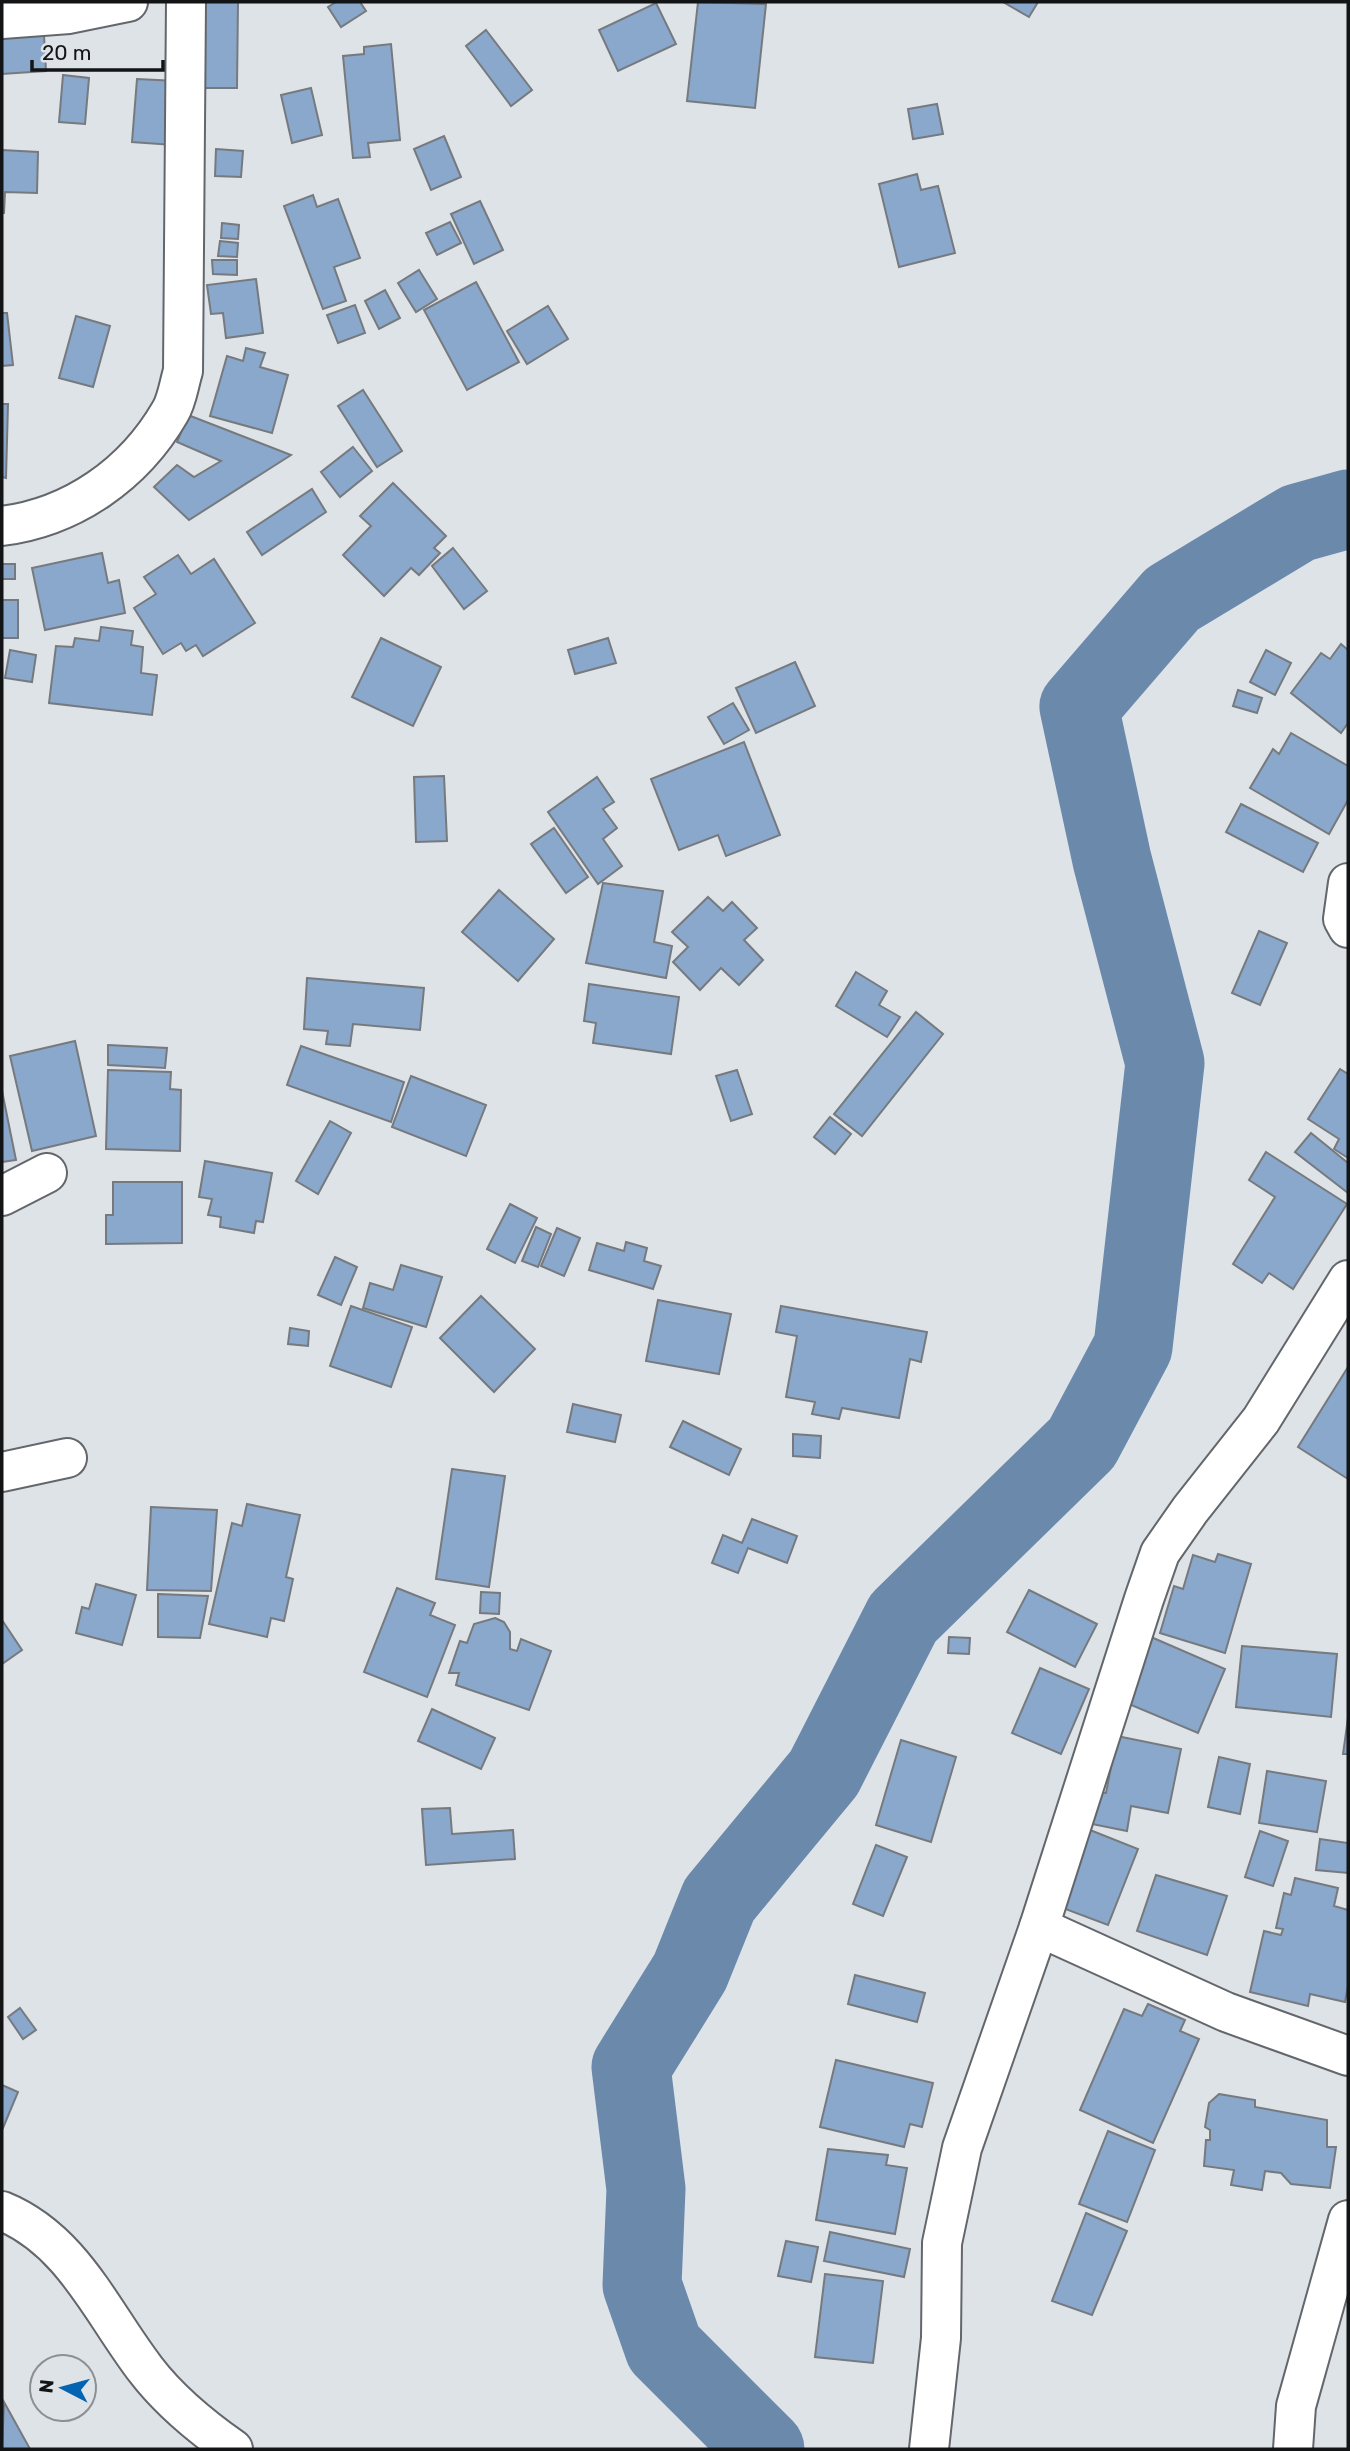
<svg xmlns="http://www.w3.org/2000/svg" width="1350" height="2451" viewBox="0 0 1350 2451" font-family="Rubik,sans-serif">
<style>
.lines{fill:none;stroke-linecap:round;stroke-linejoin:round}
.river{stroke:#6b89ab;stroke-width:79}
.building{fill:#89a8cb;stroke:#767a7f;stroke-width:2}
.minor-casing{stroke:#63676c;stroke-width:42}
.minor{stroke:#fff;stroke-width:38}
</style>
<rect width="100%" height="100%" fill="#dee3e8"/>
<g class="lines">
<path class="river" d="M 765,2449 L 664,2348 L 642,2285 L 646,2189 L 631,2067 L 690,1972 L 719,1900 L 824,1773 L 903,1618 L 1082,1443 L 1133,1347 L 1165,1063 L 1112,860 L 1079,707 L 1172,599 L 1298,523 L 1348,509"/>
</g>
<g class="building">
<path d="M 203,2 L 238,2 L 237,88 L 202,88 Z"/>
<path d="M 336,2 L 360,2 L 366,11 L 341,27 L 328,7 Z"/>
<path d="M 698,2 L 766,4 L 755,108 L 687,101 Z"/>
<path d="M 1003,2 L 1038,2 L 1029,17 Z"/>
<path d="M 656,3 L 676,44 L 618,71 L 599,30 Z"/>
<path d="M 486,30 L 532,90 L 511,106 L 466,46 Z"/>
<path d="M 44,35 L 46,71 L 2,74 L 2,38 Z"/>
<path d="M 391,44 L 400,140 L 368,143 L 370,157 L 353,158 L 343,56 L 364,54 L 364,47 Z"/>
<path d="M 63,75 L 89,78 L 85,124 L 59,122 Z"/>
<path d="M 137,79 L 177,81 L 173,145 L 132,142 Z"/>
<path d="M 311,88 L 322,135 L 292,143 L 281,95 Z"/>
<path d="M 937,104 L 943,134 L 913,139 L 908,109 Z"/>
<path d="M 444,136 L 461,177 L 431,190 L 414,149 Z"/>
<path d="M 216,149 L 243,151 L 241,177 L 215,176 Z"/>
<path d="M 2,150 L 38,152 L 37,193 L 5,192 L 4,213 L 2,213 Z"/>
<path d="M 917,174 L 921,190 L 938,186 L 955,253 L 899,267 L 879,184 Z"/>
<path d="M 313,195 L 317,207 L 338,199 L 360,258 L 334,267 L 346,301 L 323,309 L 284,206 Z"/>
<path d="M 480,201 L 503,250 L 474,264 L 451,214 Z"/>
<path d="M 450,222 L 461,243 L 437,255 L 426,233 Z"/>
<path d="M 222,223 L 239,225 L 238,239 L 221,238 Z"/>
<path d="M 220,241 L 238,243 L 237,257 L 218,256 Z"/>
<path d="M 212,260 L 237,260 L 237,275 L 213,274 Z"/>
<path d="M 419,270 L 437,299 L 416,312 L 398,283 Z"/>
<path d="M 256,279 L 263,333 L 226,338 L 223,313 L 211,314 L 207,285 Z"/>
<path d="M 476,282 L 519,362 L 467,390 L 424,310 Z"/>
<path d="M 385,290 L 400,318 L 379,329 L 365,301 Z"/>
<path d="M 355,305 L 365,333 L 338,343 L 327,315 Z"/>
<path d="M 548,306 L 568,339 L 527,364 L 507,331 Z"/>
<path d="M 2,313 L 7,313 L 13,365 L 2,366 Z"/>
<path d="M 76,316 L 110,326 L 93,387 L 59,378 Z"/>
<path d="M 246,348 L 265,353 L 260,367 L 288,375 L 272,433 L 210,416 L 227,356 L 243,361 Z"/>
<path d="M 363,390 L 402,451 L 377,467 L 338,406 Z"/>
<path d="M 2,404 L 8,404 L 6,478 L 2,477 Z"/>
<path d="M 188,415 L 291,455 L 189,520 L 154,487 L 177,465 L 194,477 L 221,461 L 177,442 Z"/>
<path d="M 353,447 L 372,471 L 340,497 L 321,472 Z"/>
<path d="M 393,483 L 446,536 L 434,548 L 440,553 L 419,575 L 411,568 L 384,596 L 343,555 L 371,526 L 360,516 Z"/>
<path d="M 312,489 L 326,512 L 262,555 L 247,532 Z"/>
<path d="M 453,548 L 487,591 L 464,609 L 432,566 Z"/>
<path d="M 102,553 L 108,583 L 119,580 L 125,613 L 45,630 L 32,568 Z"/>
<path d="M 178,555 L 191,574 L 214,559 L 255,623 L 203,656 L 196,645 L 186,651 L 181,643 L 163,654 L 134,608 L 156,594 L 144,577 Z"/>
<rect x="2" y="564" width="13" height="15"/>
<rect x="2" y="600" width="16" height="38"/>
<path d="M 101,627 L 133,631 L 131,645 L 143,647 L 141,673 L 157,675 L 152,715 L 49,703 L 56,646 L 73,647 L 75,638 L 99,641 Z"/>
<path d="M 381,638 L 441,667 L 413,726 L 352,697 Z"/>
<path d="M 608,638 L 616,663 L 575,674 L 568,650 Z"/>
<path d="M 1341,644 L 1348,650 L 1348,723 L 1341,733 L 1291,693 L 1321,653 L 1330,659 Z"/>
<path d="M 10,650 L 36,655 L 32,682 L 5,678 Z"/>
<path d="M 1266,650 L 1291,663 L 1275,695 L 1250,682 Z"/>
<path d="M 795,662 L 815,706 L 756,733 L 736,688 Z"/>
<path d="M 1238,690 L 1262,698 L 1257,713 L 1233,706 Z"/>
<path d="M 733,703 L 749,730 L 724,744 L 708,717 Z"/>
<path d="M 1291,733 L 1348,766 L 1348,800 L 1329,834 L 1250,788 L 1273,749 L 1279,754 Z"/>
<path d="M 744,742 L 780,835 L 726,856 L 718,835 L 679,850 L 651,779 Z"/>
<path d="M 444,776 L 447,841 L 416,842 L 414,777 Z"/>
<path d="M 597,777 L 614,802 L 603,809 L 617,828 L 603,839 L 622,866 L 598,884 L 548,812 Z"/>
<path d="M 1241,804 L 1318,843 L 1303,872 L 1226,832 Z"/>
<path d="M 554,828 L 588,877 L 566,893 L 531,844 Z"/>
<path d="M 603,883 L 663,891 L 654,942 L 672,946 L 666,978 L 586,963 Z"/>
<path d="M 499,890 L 554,939 L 518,981 L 462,932 Z"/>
<path d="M 708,897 L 723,911 L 732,902 L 757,928 L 744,940 L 763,960 L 739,985 L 721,968 L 700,990 L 673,962 L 688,947 L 672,932 Z"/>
<path d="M 1259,931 L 1287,943 L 1260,1005 L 1232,993 Z"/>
<path d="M 856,972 L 887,991 L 879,1005 L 900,1017 L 887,1037 L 836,1006 Z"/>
<path d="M 307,978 L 424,988 L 420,1030 L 353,1024 L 350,1046 L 326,1044 L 328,1031 L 304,1029 Z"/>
<path d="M 589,984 L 679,997 L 671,1054 L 593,1043 L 596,1023 L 584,1021 Z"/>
<path d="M 916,1012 L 943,1034 L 862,1136 L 834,1114 Z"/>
<path d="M 75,1041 L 96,1136 L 32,1151 L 10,1056 Z"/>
<path d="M 108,1045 L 167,1048 L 165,1068 L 108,1065 Z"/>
<path d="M 301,1046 L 404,1082 L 391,1122 L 287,1085 Z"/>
<path d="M 1340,1069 L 1348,1074 L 1348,1158 L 1334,1149 L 1339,1139 L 1308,1119 Z"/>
<path d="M 108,1070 L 171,1072 L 170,1089 L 181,1090 L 180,1151 L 106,1149 Z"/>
<path d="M 737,1070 L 752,1114 L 731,1121 L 716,1076 Z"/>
<path d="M 411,1076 L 486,1105 L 466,1156 L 392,1127 Z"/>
<path d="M 2,1091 L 16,1160 L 2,1162 Z"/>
<path d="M 830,1117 L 851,1134 L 835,1154 L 814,1137 Z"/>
<path d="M 330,1121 L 351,1133 L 318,1194 L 296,1181 Z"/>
<path d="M 1311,1133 L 1348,1163 L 1348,1193 L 1295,1152 Z"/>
<path d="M 1266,1152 L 1347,1204 L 1293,1289 L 1269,1273 L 1262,1283 L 1233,1264 L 1275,1197 L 1249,1180 Z"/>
<path d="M 205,1161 L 272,1173 L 263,1222 L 256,1221 L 254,1233 L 220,1227 L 221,1217 L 208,1215 L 212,1199 L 199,1197 Z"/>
<path d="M 113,1182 L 182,1182 L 182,1243 L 106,1244 L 106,1215 L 113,1215 Z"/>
<path d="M 510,1204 L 537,1218 L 515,1263 L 487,1249 Z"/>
<path d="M 536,1227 L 551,1234 L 538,1267 L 522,1261 Z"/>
<path d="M 557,1228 L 580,1238 L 564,1276 L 541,1266 Z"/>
<path d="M 626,1242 L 647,1248 L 644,1261 L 661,1266 L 653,1289 L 589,1270 L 597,1243 L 624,1251 Z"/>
<path d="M 335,1257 L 357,1267 L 341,1305 L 318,1295 Z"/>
<path d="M 401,1265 L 442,1277 L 426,1327 L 363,1308 L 370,1283 L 393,1290 Z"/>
<path d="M 481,1296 L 535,1349 L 494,1392 L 440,1338 Z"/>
<path d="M 658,1300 L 731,1314 L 719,1374 L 646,1361 Z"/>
<path d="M 351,1306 L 412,1327 L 391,1387 L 330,1366 Z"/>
<path d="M 781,1306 L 927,1332 L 921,1362 L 910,1359 L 899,1418 L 842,1408 L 839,1419 L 812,1414 L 815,1402 L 786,1397 L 797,1336 L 776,1332 Z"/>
<path d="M 290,1328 L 309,1331 L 308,1346 L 288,1344 Z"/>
<path d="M 1348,1367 L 1348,1479 L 1298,1447 Z"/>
<path d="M 573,1404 L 621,1415 L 615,1442 L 567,1432 Z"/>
<path d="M 683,1421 L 741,1449 L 729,1475 L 670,1447 Z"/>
<path d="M 793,1434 L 821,1436 L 820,1458 L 793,1456 Z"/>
<path d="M 452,1469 L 505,1476 L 489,1587 L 436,1579 Z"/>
<path d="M 247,1504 L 300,1515 L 286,1577 L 293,1579 L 284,1621 L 271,1618 L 267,1637 L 209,1624 L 232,1523 L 242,1526 Z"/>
<path d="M 151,1507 L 217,1510 L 211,1591 L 147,1590 Z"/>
<path d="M 752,1519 L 797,1536 L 787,1563 L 748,1548 L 738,1573 L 712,1563 L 723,1535 L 742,1543 Z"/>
<path d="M 1218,1554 L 1251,1564 L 1225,1653 L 1160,1633 L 1174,1586 L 1183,1589 L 1193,1555 L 1215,1562 Z"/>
<path d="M 96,1584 L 136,1595 L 122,1645 L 76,1633 L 82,1607 L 89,1609 Z"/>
<path d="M 397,1588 L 435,1603 L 430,1615 L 455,1625 L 427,1697 L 364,1672 Z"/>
<path d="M 1029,1590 L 1097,1624 L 1075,1667 L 1007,1632 Z"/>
<path d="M 481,1592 L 500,1593 L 499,1614 L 480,1613 Z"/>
<path d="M 158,1594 L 208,1596 L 200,1638 L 158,1637 Z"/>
<path d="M 495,1618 L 504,1622 L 510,1632 L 510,1649 L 517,1651 L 521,1639 L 551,1651 L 529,1710 L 456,1685 L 459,1673 L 449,1673 L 460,1641 L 467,1643 L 474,1624 Z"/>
<path d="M 2,1620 L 22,1650 L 2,1664 Z"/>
<path d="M 949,1637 L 970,1638 L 969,1654 L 948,1653 Z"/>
<path d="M 1151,1637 L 1225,1669 L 1198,1733 L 1124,1702 Z"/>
<path d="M 1242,1646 L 1337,1654 L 1331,1717 L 1236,1707 Z"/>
<path d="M 1040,1668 L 1089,1689 L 1061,1754 L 1012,1733 Z"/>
<path d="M 432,1709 L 495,1738 L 481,1769 L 418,1741 Z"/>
<path d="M 1348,1718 L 1348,1754 L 1343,1754 Z"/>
<path d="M 1117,1736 L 1181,1749 L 1168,1813 L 1131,1806 L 1127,1831 L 1092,1824 L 1098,1792 L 1106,1793 Z"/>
<path d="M 901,1740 L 956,1757 L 931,1842 L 876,1825 Z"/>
<path d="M 1219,1757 L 1250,1764 L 1240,1814 L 1208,1807 Z"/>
<path d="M 1267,1771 L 1326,1781 L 1317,1832 L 1259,1823 Z"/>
<path d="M 450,1808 L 452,1834 L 513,1830 L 515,1859 L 426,1865 L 422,1809 Z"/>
<path d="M 1090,1830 L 1138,1849 L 1108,1925 L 1060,1907 Z"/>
<path d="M 1260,1831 L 1288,1841 L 1273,1886 L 1245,1877 Z"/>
<path d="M 1320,1839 L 1348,1843 L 1348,1873 L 1316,1870 Z"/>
<path d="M 876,1845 L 907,1857 L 883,1916 L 853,1904 Z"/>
<path d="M 1156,1875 L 1227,1896 L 1207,1955 L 1137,1931 Z"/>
<path d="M 1295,1878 L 1338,1888 L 1334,1906 L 1348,1910 L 1348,1986 L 1345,2002 L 1310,1994 L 1308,2006 L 1250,1992 L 1264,1931 L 1281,1935 L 1283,1929 L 1276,1928 L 1284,1893 L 1291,1895 Z"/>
<path d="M 855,1975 L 925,1993 L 917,2022 L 848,2004 Z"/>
<path d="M 1148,2004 L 1185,2020 L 1180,2031 L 1199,2039 L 1153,2143 L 1080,2110 L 1124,2009 L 1142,2016 Z"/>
<path d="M 20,2008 L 36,2030 L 23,2039 L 8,2017 Z"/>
<path d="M 836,2060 L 933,2083 L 922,2127 L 910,2124 L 904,2147 L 820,2127 Z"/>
<path d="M 2,2085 L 18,2092 L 3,2128 L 2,2127 Z"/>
<path d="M 1219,2094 L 1255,2100 L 1255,2107 L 1327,2120 L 1327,2147 L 1336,2147 L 1330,2188 L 1291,2184 L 1281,2173 L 1265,2171 L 1262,2190 L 1231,2185 L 1234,2170 L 1204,2166 L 1206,2140 L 1210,2140 L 1210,2130 L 1205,2127 L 1209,2103 Z"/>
<path d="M 1108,2131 L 1155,2150 L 1127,2222 L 1079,2204 Z"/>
<path d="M 828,2149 L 888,2155 L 886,2165 L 907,2168 L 895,2234 L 816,2220 Z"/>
<path d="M 1086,2213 L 1127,2231 L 1092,2315 L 1052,2301 Z"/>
<path d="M 830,2232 L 910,2249 L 904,2277 L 824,2261 Z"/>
<path d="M 786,2241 L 818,2247 L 811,2282 L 778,2276 Z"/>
<path d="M 825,2274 L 883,2281 L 873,2363 L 815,2357 Z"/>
<path d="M 4,2402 L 30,2449 L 2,2449 Z"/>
</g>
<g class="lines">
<g class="minor-casing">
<g id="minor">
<path d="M 2,19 L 69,14 L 128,2"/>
<path d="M 2,526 C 73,517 134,474 170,412 C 177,401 179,384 183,371 L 186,2"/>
<path d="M 1348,883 L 1343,919 L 1348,928"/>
<path d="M 2,1196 L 47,1173"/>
<path d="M 2,1472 L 67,1458"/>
<path d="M 1039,1927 L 1226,2012 L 1348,2056"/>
<path d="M 2,2211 C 73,2240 102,2313 146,2370 C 169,2400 203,2428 233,2449"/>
<path d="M 929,2449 L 941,2338 L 942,2243 L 962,2148 L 1039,1927 L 1144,1599 L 1160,1553 L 1190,1510 L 1261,1420 L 1348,1280"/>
<path d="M 1293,2449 L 1296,2406 L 1348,2220"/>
</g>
</g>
<use href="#minor" class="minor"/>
</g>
<rect width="1350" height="2451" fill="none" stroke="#121415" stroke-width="7"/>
<g transform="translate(63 2388) rotate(276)"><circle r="33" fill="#dee3e8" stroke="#8c9094" stroke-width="2"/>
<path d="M0-5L12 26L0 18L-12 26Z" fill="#0464b1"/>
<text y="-10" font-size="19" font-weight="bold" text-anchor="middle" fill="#121415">N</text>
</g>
<path d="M32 60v10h131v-10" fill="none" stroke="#121415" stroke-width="3.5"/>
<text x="42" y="60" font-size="21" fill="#121415" stroke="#dee3e8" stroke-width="5" paint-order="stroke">20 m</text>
</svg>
